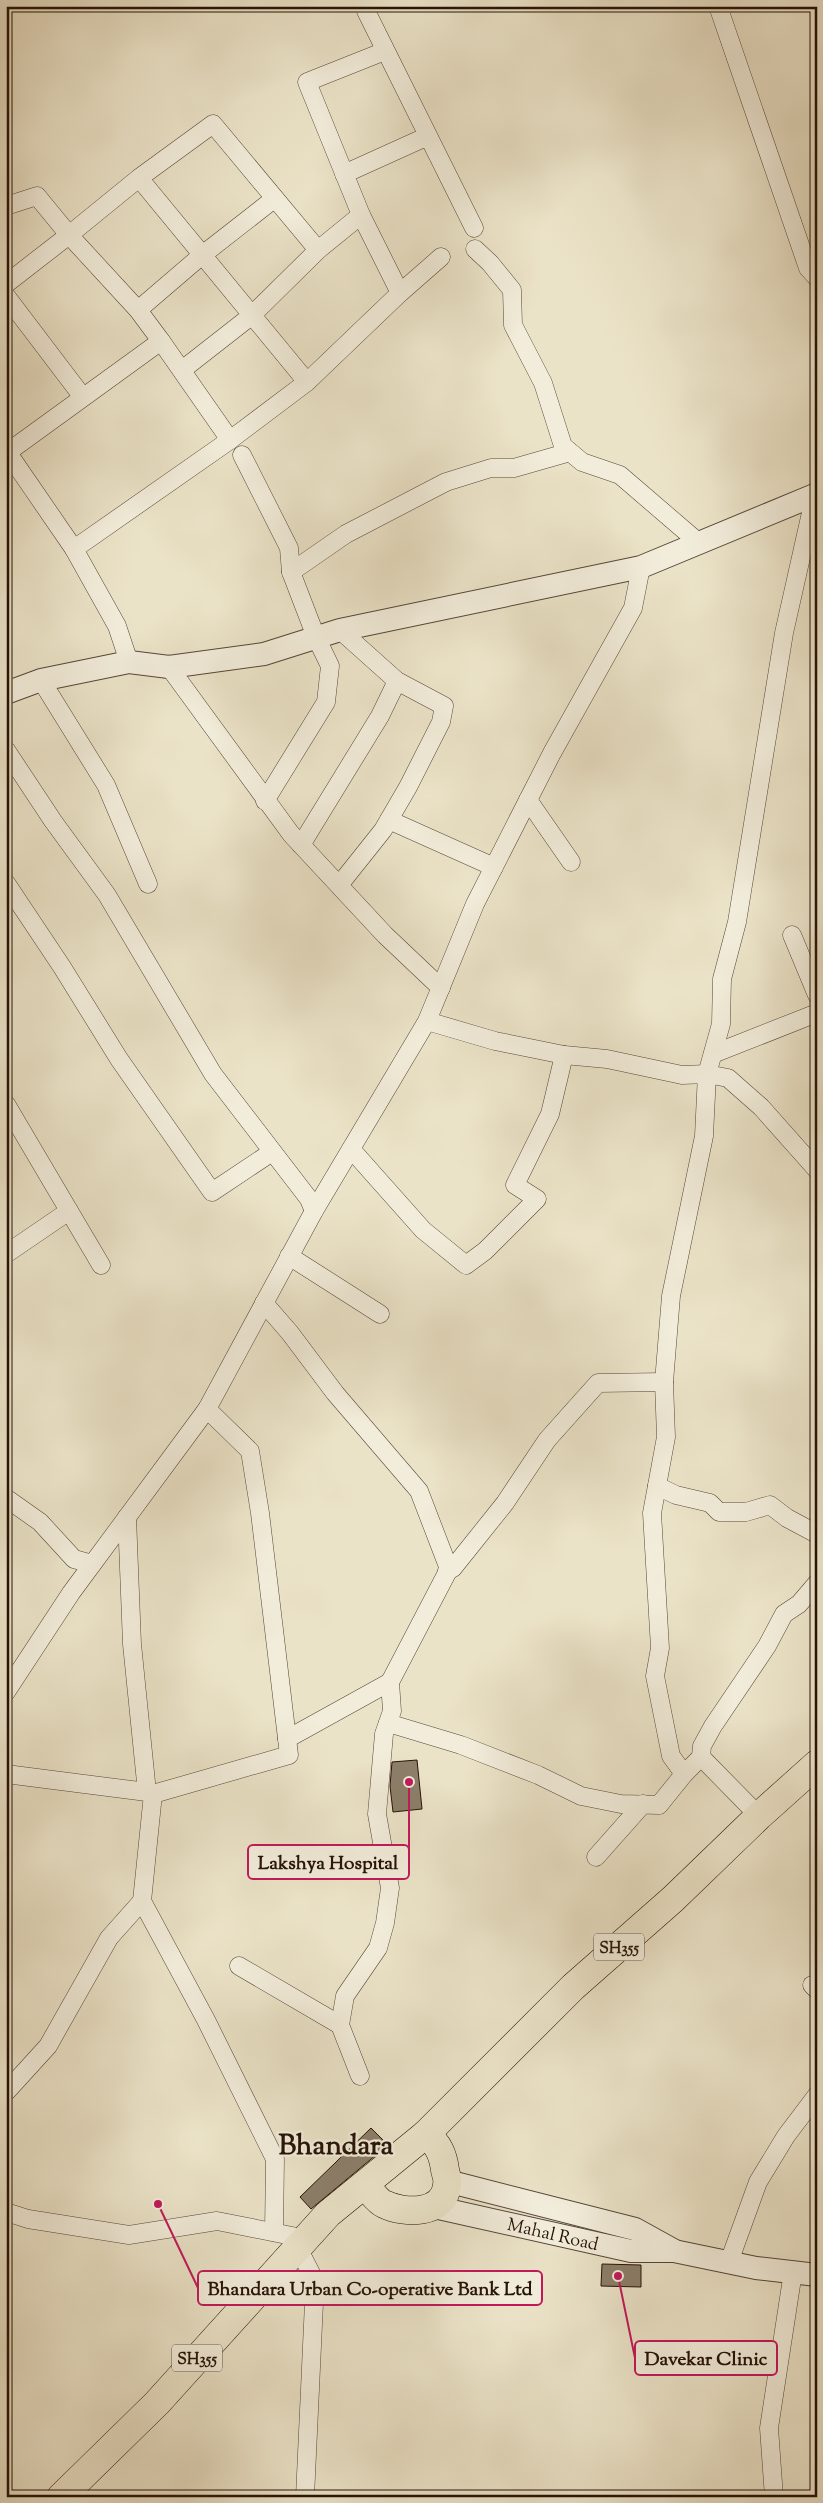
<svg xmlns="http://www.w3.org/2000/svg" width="823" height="2503" viewBox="0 0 823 2503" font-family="'Sorts Mill Goudy',serif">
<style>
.building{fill:#8c7f6b;stroke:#251207}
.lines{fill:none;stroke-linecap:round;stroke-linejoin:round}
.minor-casing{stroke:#564637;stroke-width:19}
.tertiary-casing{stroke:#564637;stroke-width:24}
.primary-casing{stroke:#251207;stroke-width:29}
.minor{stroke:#f2eddb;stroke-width:18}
.tertiary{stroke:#f2eddb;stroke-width:22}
.primary{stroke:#ebe3c8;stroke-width:28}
.labels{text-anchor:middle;stroke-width:4.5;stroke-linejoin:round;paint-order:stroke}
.shield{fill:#f2eddb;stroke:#625447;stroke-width:1}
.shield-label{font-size:16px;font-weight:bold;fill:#251207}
.street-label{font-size:18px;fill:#251207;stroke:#f2eddb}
.town-label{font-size:28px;font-weight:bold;fill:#251207;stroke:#f2eddb}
.leader{fill:none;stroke:#c2185b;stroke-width:2}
.callout-dot{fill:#c2185b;stroke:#f2eddb;stroke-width:2}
.callout{fill:#f2eddb;stroke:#c2185b;stroke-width:2}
.callout-label{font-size:19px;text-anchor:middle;font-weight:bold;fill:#251207}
</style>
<rect width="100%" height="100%" fill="#ebe3c8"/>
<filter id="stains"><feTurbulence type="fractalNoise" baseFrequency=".004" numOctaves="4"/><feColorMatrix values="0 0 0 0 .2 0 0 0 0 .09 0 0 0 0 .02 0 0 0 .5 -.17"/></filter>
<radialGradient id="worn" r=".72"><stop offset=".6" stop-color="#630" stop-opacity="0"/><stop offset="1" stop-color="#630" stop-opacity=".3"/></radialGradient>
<g class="building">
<path d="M 417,1760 L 422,1809 L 393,1812 L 390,1786 L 392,1762 Z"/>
<path d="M 371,2128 L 388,2145 L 311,2209 L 300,2197 Z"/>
<path d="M 602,2264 L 641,2265 L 641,2287 L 601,2286 Z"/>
</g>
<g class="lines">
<g class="minor-casing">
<g id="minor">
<path d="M 718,6 L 808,268 L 817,278"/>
<path d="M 366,11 L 474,228"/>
<path d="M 344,174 L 428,136"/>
<path d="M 139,178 L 307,382"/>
<path d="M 6,206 L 37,196 L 69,235 L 6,284"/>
<path d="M 361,215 L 307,82 L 385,51"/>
<path d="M 475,249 L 490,263 L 512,290 L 513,325 L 543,383 L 563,446 L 582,462 L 620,475 L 698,542"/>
<path d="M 6,296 L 82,396"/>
<path d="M 138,310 L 201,256 L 274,199"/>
<path d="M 161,341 L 138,310 L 69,235 L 139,178 L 213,124 L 318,250 L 361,215 L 400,293"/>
<path d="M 182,370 L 251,316 L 318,250"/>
<path d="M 6,450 L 74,549"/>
<path d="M 8,452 L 161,341 L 230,440"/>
<path d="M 242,455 L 289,548 L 291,572"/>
<path d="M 815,495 L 784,633 L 737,922 L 722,979 L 721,1024 L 707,1074 L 728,1078 L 761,1107 L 817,1170"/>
<path d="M 340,630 L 397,681 L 444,706 L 441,722 L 408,787 L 383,830 L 340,884"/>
<path d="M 129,662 L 117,626 L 74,549 L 230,440 L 307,382 L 400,293 L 441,257"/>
<path d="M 169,667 L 291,834 L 385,935 L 441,988"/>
<path d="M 41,680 L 106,785 L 148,884"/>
<path d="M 6,750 L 53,821 L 107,895 L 213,1074 L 309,1199 L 314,1211"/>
<path d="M 528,800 L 571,862"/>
<path d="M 265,801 L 326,702 L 330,666 L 316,637 L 291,572 L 346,534 L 446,482 L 491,468 L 514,468 L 570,452"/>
<path d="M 389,820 L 494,867"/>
<path d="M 301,845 L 380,716 L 397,681"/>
<path d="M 6,883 L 62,967 L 119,1059 L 212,1192 L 272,1152"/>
<path d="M 792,935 L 817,995"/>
<path d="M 427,1021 L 495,1041 L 564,1055 L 607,1059 L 682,1075 L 707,1074 L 704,1136 L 671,1296 L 664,1382 L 666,1437 L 652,1513 L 660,1648 L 655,1676 L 671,1756 L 684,1774 L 701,1757 L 759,1816"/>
<path d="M 713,1054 L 817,1013"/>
<path d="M 6,1104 L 101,1265"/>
<path d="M 351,1149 L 423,1230 L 466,1265 L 485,1251 L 537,1199 L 515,1185 L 550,1114 L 564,1055"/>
<path d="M 6,1254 L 69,1211"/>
<path d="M 289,1256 L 380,1314"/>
<path d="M 264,1303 L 290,1333 L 335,1393 L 419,1491 L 449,1569 L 390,1682 L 392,1711 L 384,1734 L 377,1814 L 390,1888 L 385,1923 L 378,1948 L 345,1996 L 340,2025 L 360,2076"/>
<path d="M 657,1486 L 676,1495 L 710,1503 L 719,1512 L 746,1512 L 770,1505 L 787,1518 L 817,1534"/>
<path d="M 6,1498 L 40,1522 L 74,1559 L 92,1564"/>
<path d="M 447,1571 L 453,1568 L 505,1503 L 547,1440 L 598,1383 L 664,1382"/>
<path d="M 6,1692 L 71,1593 L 207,1409 L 314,1211 L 427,1021 L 475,904 L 552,753 L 633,608 L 641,567"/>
<path d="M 388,1723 L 461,1745 L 538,1775 L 581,1796 L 621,1804 L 659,1805 L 684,1774"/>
<path d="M 287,1739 L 390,1682"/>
<path d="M 701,1757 L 702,1746 L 713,1726 L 767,1646 L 784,1614 L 799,1604 L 817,1583"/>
<path d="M 6,1774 L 147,1792 L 132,1644 L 127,1517"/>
<path d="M 147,1792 L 153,1794 L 142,1901 L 206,2020 L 275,2159 L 274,2232"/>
<path d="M 153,1794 L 289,1755 L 260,1513 L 250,1451 L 207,1409"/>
<path d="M 596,1857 L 643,1804"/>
<path d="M 239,1966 L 340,2025"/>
<path d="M 812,1985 L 817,1990"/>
<path d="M 7,2091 L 48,2046 L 109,1938 L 142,1901"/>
<path d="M 6,2212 L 28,2219 L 129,2235 L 217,2221 L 292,2236 L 315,2281 L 305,2497"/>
<path d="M 729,2262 L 758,2182 L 786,2136 L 817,2095"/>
<path d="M 774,2497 L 769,2428 L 793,2272"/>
</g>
</g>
<g class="tertiary-casing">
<g id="tertiary">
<path d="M 6,693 L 41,680 L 129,662 L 169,667 L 264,654 L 340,630 L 641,567 L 817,494"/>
<path d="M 447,2181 L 635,2229 L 673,2250"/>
<path d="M 434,2207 L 631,2251 L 674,2251 L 756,2268 L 817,2275"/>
</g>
</g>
<g class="primary-casing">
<g id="primary">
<path d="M 426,2134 L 573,1987 L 673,1899 L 759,1816 L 817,1764"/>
<path d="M 61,2497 L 157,2403 L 328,2214 L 426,2134 C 438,2144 443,2154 445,2170 C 446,2174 448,2181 447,2185 C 445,2215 404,2214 384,2204 C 377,2201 371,2191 365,2185"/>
</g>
</g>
<use href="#minor" class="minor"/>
<use href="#tertiary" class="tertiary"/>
<use href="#primary" class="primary"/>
</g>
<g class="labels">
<g class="shield">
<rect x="594" y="1933.5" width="50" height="27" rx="4"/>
<rect x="172" y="2344.5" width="50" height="27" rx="4"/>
</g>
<g class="shield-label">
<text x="619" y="1953">SH355</text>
<text x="197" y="2364">SH355</text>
</g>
<g class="street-label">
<text transform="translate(553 2234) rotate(13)" y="6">Mahal Road</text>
</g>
<g class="town-label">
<text x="336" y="2154">Bhandara</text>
</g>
</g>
<path class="leader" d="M409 1782L409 1862M158 2204L198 2288M618 2276L635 2358"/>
<g class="callout-dot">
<circle cx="409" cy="1782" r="5"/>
<circle cx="158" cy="2204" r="5"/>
<circle cx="618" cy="2276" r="5"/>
</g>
<g class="callout">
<rect x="248" y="1845" width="161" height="34" rx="5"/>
<rect x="198" y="2271" width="344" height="34" rx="5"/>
<rect x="635" y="2341" width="142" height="34" rx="5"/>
</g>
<g class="callout-label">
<text x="328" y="1869">Lakshya Hospital</text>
<text x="370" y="2295">Bhandara Urban Co-operative Bank Ltd</text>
<text x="706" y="2365">Davekar Clinic</text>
</g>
<rect width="823" height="2503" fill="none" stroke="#ebe3c8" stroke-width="25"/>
<rect x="8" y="8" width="808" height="2488" fill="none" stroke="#251207" stroke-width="2.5"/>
<rect x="12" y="12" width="798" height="2478" fill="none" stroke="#251207"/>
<rect width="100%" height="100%" filter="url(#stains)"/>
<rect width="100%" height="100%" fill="url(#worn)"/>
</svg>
